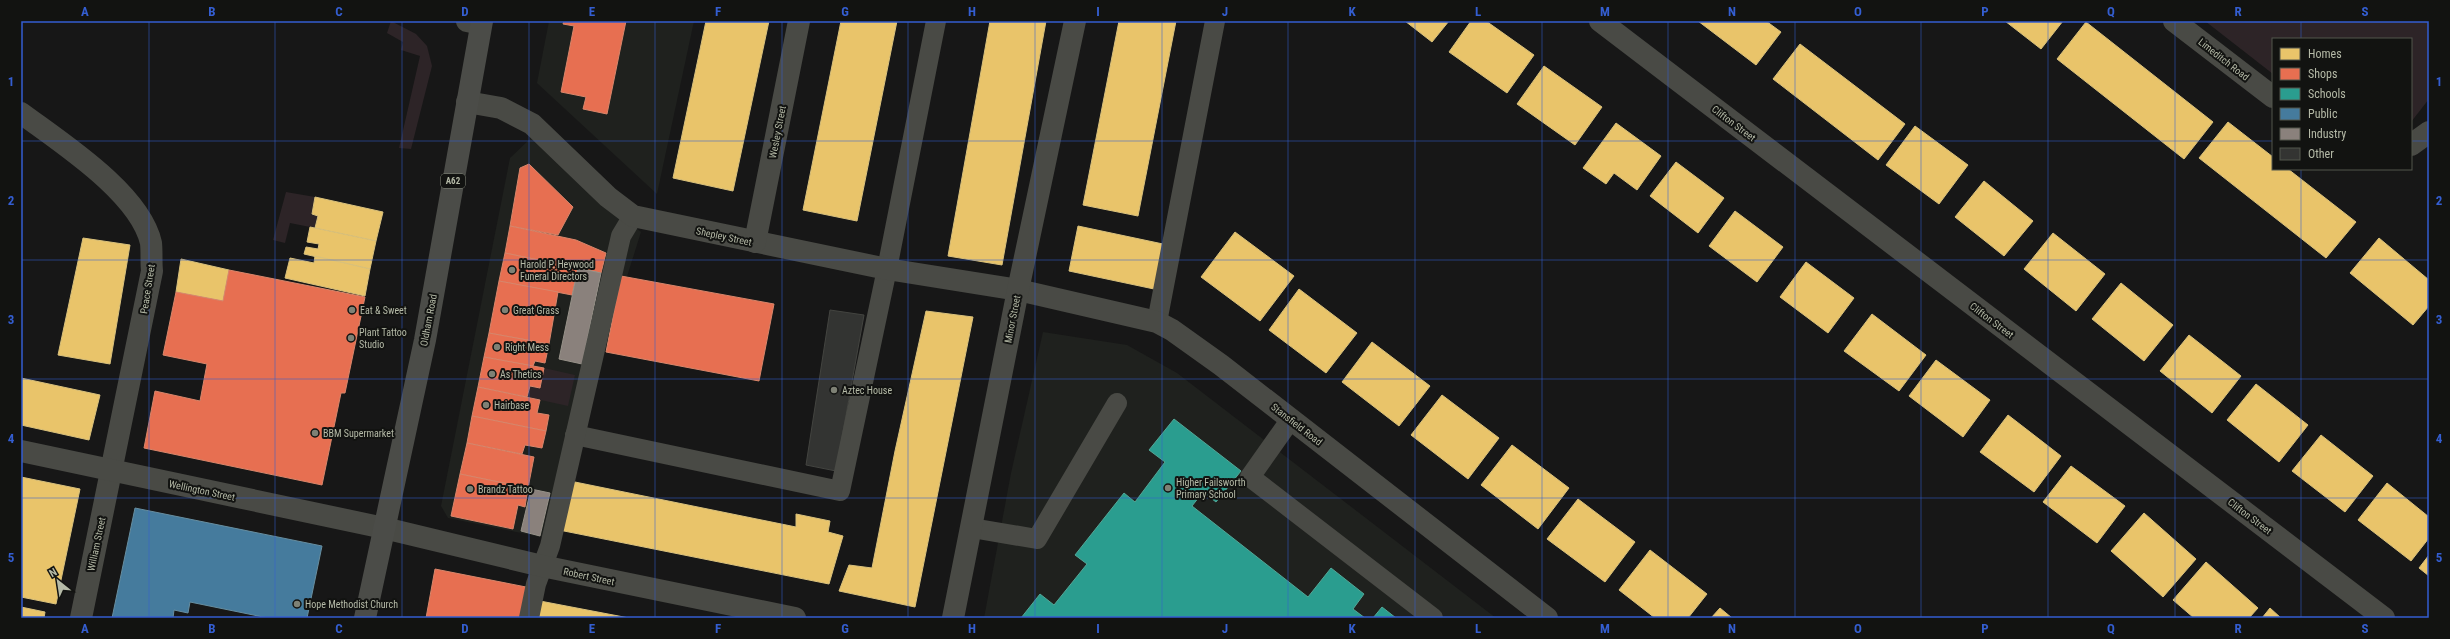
<svg xmlns="http://www.w3.org/2000/svg" width="2450" height="639" viewBox="0 0 2450 639" font-family="'Roboto Condensed',sans-serif">
<style>
.built{fill:#1f211e}
.green{fill:#2d2427}
.homes{fill:#e9c46a;stroke:#d9c17c}
.shops{fill:#e76f51;stroke:#d8866b}
.schools{fill:#2a9d8f;stroke:#54a696}
.public{fill:#457b9d;stroke:#678ea0}
.industry{fill:#8a817c;stroke:#979289}
.building{fill:#333432;stroke:#434440}
.lines{fill:none;stroke-linecap:round;stroke-linejoin:round}
.service{stroke:#494a45;stroke-width:20}
.minor{stroke:#494a45;stroke-width:22}
.trunk{stroke:#4b4c48;stroke-width:22}
.grid{fill:none;stroke:#345ed1;stroke-width:1;stroke-opacity:0.55}
.poi-dot{fill:#7e8175;stroke:#121311;stroke-width:1.5}
.labels{text-anchor:middle;stroke-width:4;stroke-linejoin:round;paint-order:stroke}
.shield{fill:#121311;stroke:#84887a;stroke-width:1}
.shield-label{font-size:9px;font-weight:bold;fill:#b5baa7}
.street-label{font-size:10px;fill:#b5baa7;stroke:#121311}
.poi-label{font-size:10px;fill:#b5baa7;stroke:#121311;text-anchor:start}
.neatline{fill:none;stroke:#345ed1;stroke-width:1.5}
.grid-label{font-size:13px;text-anchor:middle;font-weight:bold;fill:#345ed1}
</style>
<rect width="100%" height="100%" fill="#171717"/>
<g class="built">
<path d="M 549,21 L 694,21 L 657,194 L 537,83 Z"/>
<path d="M 531,138 L 641,232 L 545,538 L 448,518 L 441,506 L 510,158 Z"/>
<path d="M 1043,332 L 1127,345 L 1177,373 L 1496,618 L 984,618 L 1011,473 Z"/>
</g>
<g class="green">
<path d="M 391,21 L 416,34 L 427,46 L 432,66 L 411,149 L 399,148 L 420,56 L 401,50 L 403,42 L 387,33 Z"/>
<path d="M 2205,21 L 2429,21 L 2429,99 L 2411,122 L 2411,39 L 2273,39 L 2273,74 Z"/>
<path d="M 286,192 L 315,197 L 312,214 L 318,216 L 315,228 L 290,223 L 285,243 L 273,240 Z"/>
<path d="M 544,368 L 575,375 L 568,406 L 527,397 L 530,386 L 540,388 Z"/>
</g>
<g class="homes">
<path d="M 706,21 L 769,21 L 733,191 L 673,178 Z"/>
<path d="M 841,21 L 897,21 L 857,221 L 803,210 Z"/>
<path d="M 990,21 L 1046,21 L 1002,265 L 948,256 Z"/>
<path d="M 1119,21 L 1176,21 L 1138,216 L 1083,205 Z"/>
<path d="M 1405,21 L 1449,21 L 1432,42 Z"/>
<path d="M 1471,21 L 1486,21 L 1534,55 L 1507,93 L 1449,52 Z"/>
<path d="M 1698,21 L 1766,21 L 1781,32 L 1756,65 Z"/>
<path d="M 2005,21 L 2063,21 L 2041,49 Z"/>
<path d="M 2086,22 L 2213,122 L 2184,159 L 2057,59 Z"/>
<path d="M 1800,44 L 1905,124 L 1878,160 L 1773,79 Z"/>
<path d="M 1544,66 L 1602,107 L 1575,145 L 1517,104 Z"/>
<path d="M 2228,122 L 2273,157 L 2273,169 L 2288,169 L 2356,222 L 2326,258 L 2199,158 Z"/>
<path d="M 1616,123 L 1661,156 L 1637,190 L 1614,173 L 1606,184 L 1583,168 Z"/>
<path d="M 1915,126 L 1968,165 L 1939,204 L 1886,165 Z"/>
<path d="M 1676,162 L 1724,198 L 1698,233 L 1650,196 Z"/>
<path d="M 1984,181 L 2033,221 L 2004,256 L 1955,217 Z"/>
<path d="M 315,197 L 383,212 L 376,241 L 315,228 L 318,216 L 312,214 Z"/>
<path d="M 1735,211 L 1783,247 L 1757,282 L 1709,246 Z"/>
<path d="M 1078,226 L 1163,244 L 1154,289 L 1069,271 Z"/>
<path d="M 310,227 L 376,241 L 370,269 L 304,254 L 306,247 L 318,249 L 319,244 L 307,242 Z"/>
<path d="M 1235,232 L 1294,276 L 1260,321 L 1201,277 Z"/>
<path d="M 2053,233 L 2105,274 L 2076,311 L 2024,269 Z"/>
<path d="M 83,238 L 130,245 L 110,364 L 58,355 Z"/>
<path d="M 2379,238 L 2429,280 L 2429,306 L 2413,325 L 2350,273 Z"/>
<path d="M 315,256 L 370,269 L 365,296 L 285,278 L 290,258 L 314,263 Z"/>
<path d="M 181,259 L 229,270 L 223,301 L 176,292 Z"/>
<path d="M 1806,262 L 1854,298 L 1828,333 L 1780,297 Z"/>
<path d="M 2121,283 L 2173,325 L 2144,361 L 2092,319 Z"/>
<path d="M 1299,289 L 1357,333 L 1326,373 L 1269,330 Z"/>
<path d="M 926,311 L 973,317 L 915,607 L 839,591 L 849,565 L 872,568 L 895,451 Z"/>
<path d="M 1872,314 L 1926,355 L 1899,391 L 1844,351 Z"/>
<path d="M 2189,335 L 2241,376 L 2212,413 L 2160,371 Z"/>
<path d="M 1372,342 L 1430,386 L 1399,426 L 1342,382 Z"/>
<path d="M 1936,360 L 1990,400 L 1963,437 L 1909,396 Z"/>
<path d="M 21,378 L 100,395 L 89,440 L 21,425 Z"/>
<path d="M 2256,384 L 2308,425 L 2279,462 L 2227,420 Z"/>
<path d="M 1442,395 L 1499,438 L 1468,479 L 1411,435 Z"/>
<path d="M 2008,415 L 2061,456 L 2034,492 L 1980,452 Z"/>
<path d="M 2321,435 L 2373,476 L 2345,512 L 2292,471 Z"/>
<path d="M 1512,445 L 1569,488 L 1538,529 L 1481,485 Z"/>
<path d="M 2071,466 L 2125,506 L 2097,543 L 2043,502 Z"/>
<path d="M 21,477 L 80,489 L 56,604 L 21,597 Z"/>
<path d="M 570,481 L 796,527 L 796,514 L 830,521 L 828,532 L 843,536 L 829,584 L 559,530 Z"/>
<path d="M 2387,483 L 2429,517 L 2429,538 L 2411,561 L 2358,520 Z"/>
<path d="M 1578,499 L 1635,542 L 1605,582 L 1547,539 Z"/>
<path d="M 2144,513 L 2196,559 L 2163,597 L 2111,551 Z"/>
<path d="M 1650,550 L 1707,594 L 1688,618 L 1655,618 L 1619,590 Z"/>
<path d="M 2429,555 L 2429,576 L 2419,568 Z"/>
<path d="M 2206,562 L 2258,608 L 2249,618 L 2194,618 L 2173,600 Z"/>
<path d="M 540,601 L 629,618 L 537,618 Z"/>
<path d="M 21,607 L 45,612 L 44,618 L 21,618 Z"/>
<path d="M 1720,608 L 1732,618 L 1711,618 Z"/>
<path d="M 2270,608 L 2281,618 L 2262,618 Z"/>
</g>
<g class="shops">
<path d="M 564,21 L 626,21 L 607,114 L 583,109 L 586,97 L 561,92 L 574,26 L 563,24 Z"/>
<path d="M 529,164 L 573,207 L 558,235 L 510,226 L 520,168 Z"/>
<path d="M 510,226 L 576,240 L 606,253 L 601,273 L 505,253 Z"/>
<path d="M 505,253 L 578,268 L 572,295 L 499,281 Z"/>
<path d="M 229,270 L 365,297 L 345,393 L 341,393 L 322,485 L 144,448 L 155,391 L 200,401 L 207,364 L 163,355 L 176,292 L 223,301 Z"/>
<path d="M 621,276 L 774,304 L 759,381 L 606,352 Z"/>
<path d="M 499,281 L 558,292 L 549,344 L 489,333 Z"/>
<path d="M 489,333 L 549,344 L 545,363 L 535,361 L 533,366 L 484,357 Z"/>
<path d="M 484,357 L 544,368 L 540,388 L 530,386 L 527,397 L 478,387 Z"/>
<path d="M 478,387 L 540,400 L 537,413 L 549,415 L 546,431 L 472,416 Z"/>
<path d="M 472,416 L 546,431 L 542,448 L 525,445 L 522,454 L 467,443 Z"/>
<path d="M 467,443 L 534,457 L 528,488 L 460,474 Z"/>
<path d="M 460,474 L 528,488 L 525,507 L 518,505 L 513,529 L 451,516 Z"/>
<path d="M 435,569 L 526,587 L 520,618 L 426,618 Z"/>
</g>
<g class="schools">
<path d="M 1174,419 L 1241,471 L 1216,502 L 1203,492 L 1192,506 L 1308,597 L 1331,568 L 1364,594 L 1353,609 L 1365,618 L 1021,618 L 1040,594 L 1054,605 L 1087,564 L 1075,555 L 1124,493 L 1135,502 L 1165,462 L 1149,450 Z"/>
<path d="M 1382,607 L 1396,618 L 1373,618 Z"/>
</g>
<path class="public" d="M 135,508 L 322,546 L 307,618 L 268,618 L 190,602 L 188,613 L 174,610 L 173,618 L 112,618 Z"/>
<g class="industry">
<path d="M 578,268 L 601,273 L 582,364 L 559,359 Z"/>
<path d="M 531,489 L 550,493 L 540,536 L 521,531 Z"/>
</g>
<path class="building" d="M 830,310 L 864,315 L 836,471 L 806,465 Z"/>
<g class="lines">
<g class="service">
<path d="M 1157,322 L 1215,21"/>
<path d="M 1291,419 L 1250,477 L 1433,618"/>
<path d="M 575,435 L 840,491 L 887,269 L 936,21"/>
<path d="M 972,528 L 1037,539 L 1117,403"/>
<path d="M 529,618 L 536,584 L 550,546 L 621,236 L 633,216"/>
</g>
<g class="minor">
<path d="M 467,21 L 481,24"/>
<path d="M 1600,21 L 2384,618"/>
<path d="M 2174,21 L 2273,97"/>
<path d="M 467,102 L 501,108 L 532,124 L 608,197 L 633,216 L 887,269 L 1018,290 L 1157,322 L 1172,330 L 1221,365 L 1547,618"/>
<path d="M 21,113 C 60,142 140,193 151,243 C 152,252 151,262 152,271 L 81,618"/>
<path d="M 2411,145 L 2429,132"/>
<path d="M 755,242 L 799,21"/>
<path d="M 21,451 L 384,528 L 542,566 L 795,618"/>
<path d="M 953,618 L 1018,290 L 1075,21"/>
</g>
<path class="trunk" d="M 365,618 L 425,340 L 482,21"/>
</g>
<path class="grid" d="M 149,21 L 149,618M 275,21 L 275,618M 402,21 L 402,618M 529,21 L 529,618M 655,21 L 655,618M 782,21 L 782,618M 908,21 L 908,618M 1035,21 L 1035,618M 1162,21 L 1162,618M 1288,21 L 1288,618M 1415,21 L 1415,618M 1542,21 L 1542,618M 1668,21 L 1668,618M 1795,21 L 1795,618M 1921,21 L 1921,618M 2048,21 L 2048,618M 2175,21 L 2175,618M 2301,21 L 2301,39M 21,141 L 2273,141M 2411,141 L 2429,141M 2301,169 L 2301,618M 21,260 L 2429,260M 21,379 L 2429,379M 21,498 L 2429,498"/>
<g class="poi-dot">
<circle cx="512" cy="270" r="4"/>
<circle cx="352" cy="310" r="4"/>
<circle cx="505" cy="310" r="4"/>
<circle cx="351" cy="338" r="4"/>
<circle cx="497" cy="347" r="4"/>
<circle cx="492" cy="374" r="4"/>
<circle cx="834" cy="390" r="4"/>
<circle cx="486" cy="405" r="4"/>
<circle cx="315" cy="433" r="4"/>
<circle cx="1168" cy="488" r="4"/>
<circle cx="470" cy="489" r="4"/>
<circle cx="297" cy="604" r="4"/>
</g>
<g class="labels">
<rect class="shield" x="441" y="174" width="24" height="14" rx="3"/>
<g class="shield-label">
<text x="453" y="184">A62</text>
</g>
<g class="street-label">
<text transform="translate(2224 59) rotate(38)" y="4">Limeditch Road</text>
<text transform="translate(1734 123) rotate(37)" y="4">Clifton Street</text>
<text transform="translate(777 132) rotate(-79)" y="4">Wesley Street</text>
<text transform="translate(724 236) rotate(12)" y="4">Shepley Street</text>
<text transform="translate(147 289) rotate(-81)" y="4">Peace Street</text>
<text transform="translate(1012 319) rotate(-79)" y="4">Minor Street</text>
<text transform="translate(428 320) rotate(-79)" y="4">Oldham Road</text>
<text transform="translate(1992 320) rotate(37)" y="4">Clifton Street</text>
<text transform="translate(1297 424) rotate(38)" y="4">Stansfield Road</text>
<text transform="translate(202 490) rotate(12)" y="4">Wellington Street</text>
<text transform="translate(2250 516) rotate(37)" y="4">Clifton Street</text>
<text transform="translate(96 544) rotate(-78)" y="4">William Street</text>
<text transform="translate(589 576) rotate(12)" y="4">Robert Street</text>
</g>
<g class="poi-label">
<text x="520" y="268">Harold P. Heywood<tspan x="520" dy="12">Funeral Directors</tspan></text>
<text x="360" y="314">Eat &amp; Sweet</text>
<text x="513" y="314">Great Grass</text>
<text x="359" y="336">Plant Tattoo<tspan x="359" dy="12">Studio</tspan></text>
<text x="505" y="351">Right Mess</text>
<text x="500" y="378">As Thetics</text>
<text x="842" y="394">Aztec House</text>
<text x="494" y="409">Hairbase</text>
<text x="323" y="437">BBM Supermarket</text>
<text x="1176" y="486">Higher Failsworth<tspan x="1176" dy="12">Primary School</tspan></text>
<text x="478" y="493">Brandz Tattoo</text>
<text x="305" y="608">Hope Methodist Church</text>
</g>
</g>
<rect width="2450" height="639" fill="none" stroke="#121311" stroke-width="44"/>
<rect x="2272" y="38" width="140" height="132" fill="#121311" stroke="#53564d"/>
<rect x="2280" y="48" width="20" height="12" fill="#e9c46a" stroke="#53564d"/>
<text x="2308" y="58" font-size="12" fill="#b5baa7">Homes</text>
<rect x="2280" y="68" width="20" height="12" fill="#e76f51" stroke="#53564d"/>
<text x="2308" y="78" font-size="12" fill="#b5baa7">Shops</text>
<rect x="2280" y="88" width="20" height="12" fill="#2a9d8f" stroke="#53564d"/>
<text x="2308" y="98" font-size="12" fill="#b5baa7">Schools</text>
<rect x="2280" y="108" width="20" height="12" fill="#457b9d" stroke="#53564d"/>
<text x="2308" y="118" font-size="12" fill="#b5baa7">Public</text>
<rect x="2280" y="128" width="20" height="12" fill="#8a817c" stroke="#53564d"/>
<text x="2308" y="138" font-size="12" fill="#b5baa7">Industry</text>
<rect x="2280" y="148" width="20" height="12" fill="#333432" stroke="#53564d"/>
<text x="2308" y="158" font-size="12" fill="#b5baa7">Other</text>
<g transform="translate(58 581) rotate(330)" stroke="#121311" stroke-width="3" paint-order="stroke">
<path d="M0-3L7 15L0 10L-7 15Z" fill="#b5baa7"/>
<text y="-6" font-size="11" font-weight="bold" text-anchor="middle" fill="#b5baa7">N</text>
</g>
<rect x="22" y="22" width="2406" height="595" class="neatline"/>
<g class="grid-label">
<text x="85" y="16">A</text>
<text x="212" y="16">B</text>
<text x="339" y="16">C</text>
<text x="465" y="16">D</text>
<text x="592" y="16">E</text>
<text x="718" y="16">F</text>
<text x="845" y="16">G</text>
<text x="972" y="16">H</text>
<text x="1098" y="16">I</text>
<text x="1225" y="16">J</text>
<text x="1352" y="16">K</text>
<text x="1478" y="16">L</text>
<text x="1605" y="16">M</text>
<text x="1732" y="16">N</text>
<text x="1858" y="16">O</text>
<text x="1985" y="16">P</text>
<text x="2111" y="16">Q</text>
<text x="2238" y="16">R</text>
<text x="2365" y="16">S</text>
<text x="11" y="86">1</text>
<text x="2439" y="86">1</text>
<text x="11" y="205">2</text>
<text x="2439" y="205">2</text>
<text x="11" y="324">3</text>
<text x="2439" y="324">3</text>
<text x="11" y="443">4</text>
<text x="2439" y="443">4</text>
<text x="11" y="562">5</text>
<text x="2439" y="562">5</text>
<text x="85" y="633">A</text>
<text x="212" y="633">B</text>
<text x="339" y="633">C</text>
<text x="465" y="633">D</text>
<text x="592" y="633">E</text>
<text x="718" y="633">F</text>
<text x="845" y="633">G</text>
<text x="972" y="633">H</text>
<text x="1098" y="633">I</text>
<text x="1225" y="633">J</text>
<text x="1352" y="633">K</text>
<text x="1478" y="633">L</text>
<text x="1605" y="633">M</text>
<text x="1732" y="633">N</text>
<text x="1858" y="633">O</text>
<text x="1985" y="633">P</text>
<text x="2111" y="633">Q</text>
<text x="2238" y="633">R</text>
<text x="2365" y="633">S</text>
</g>
</svg>
